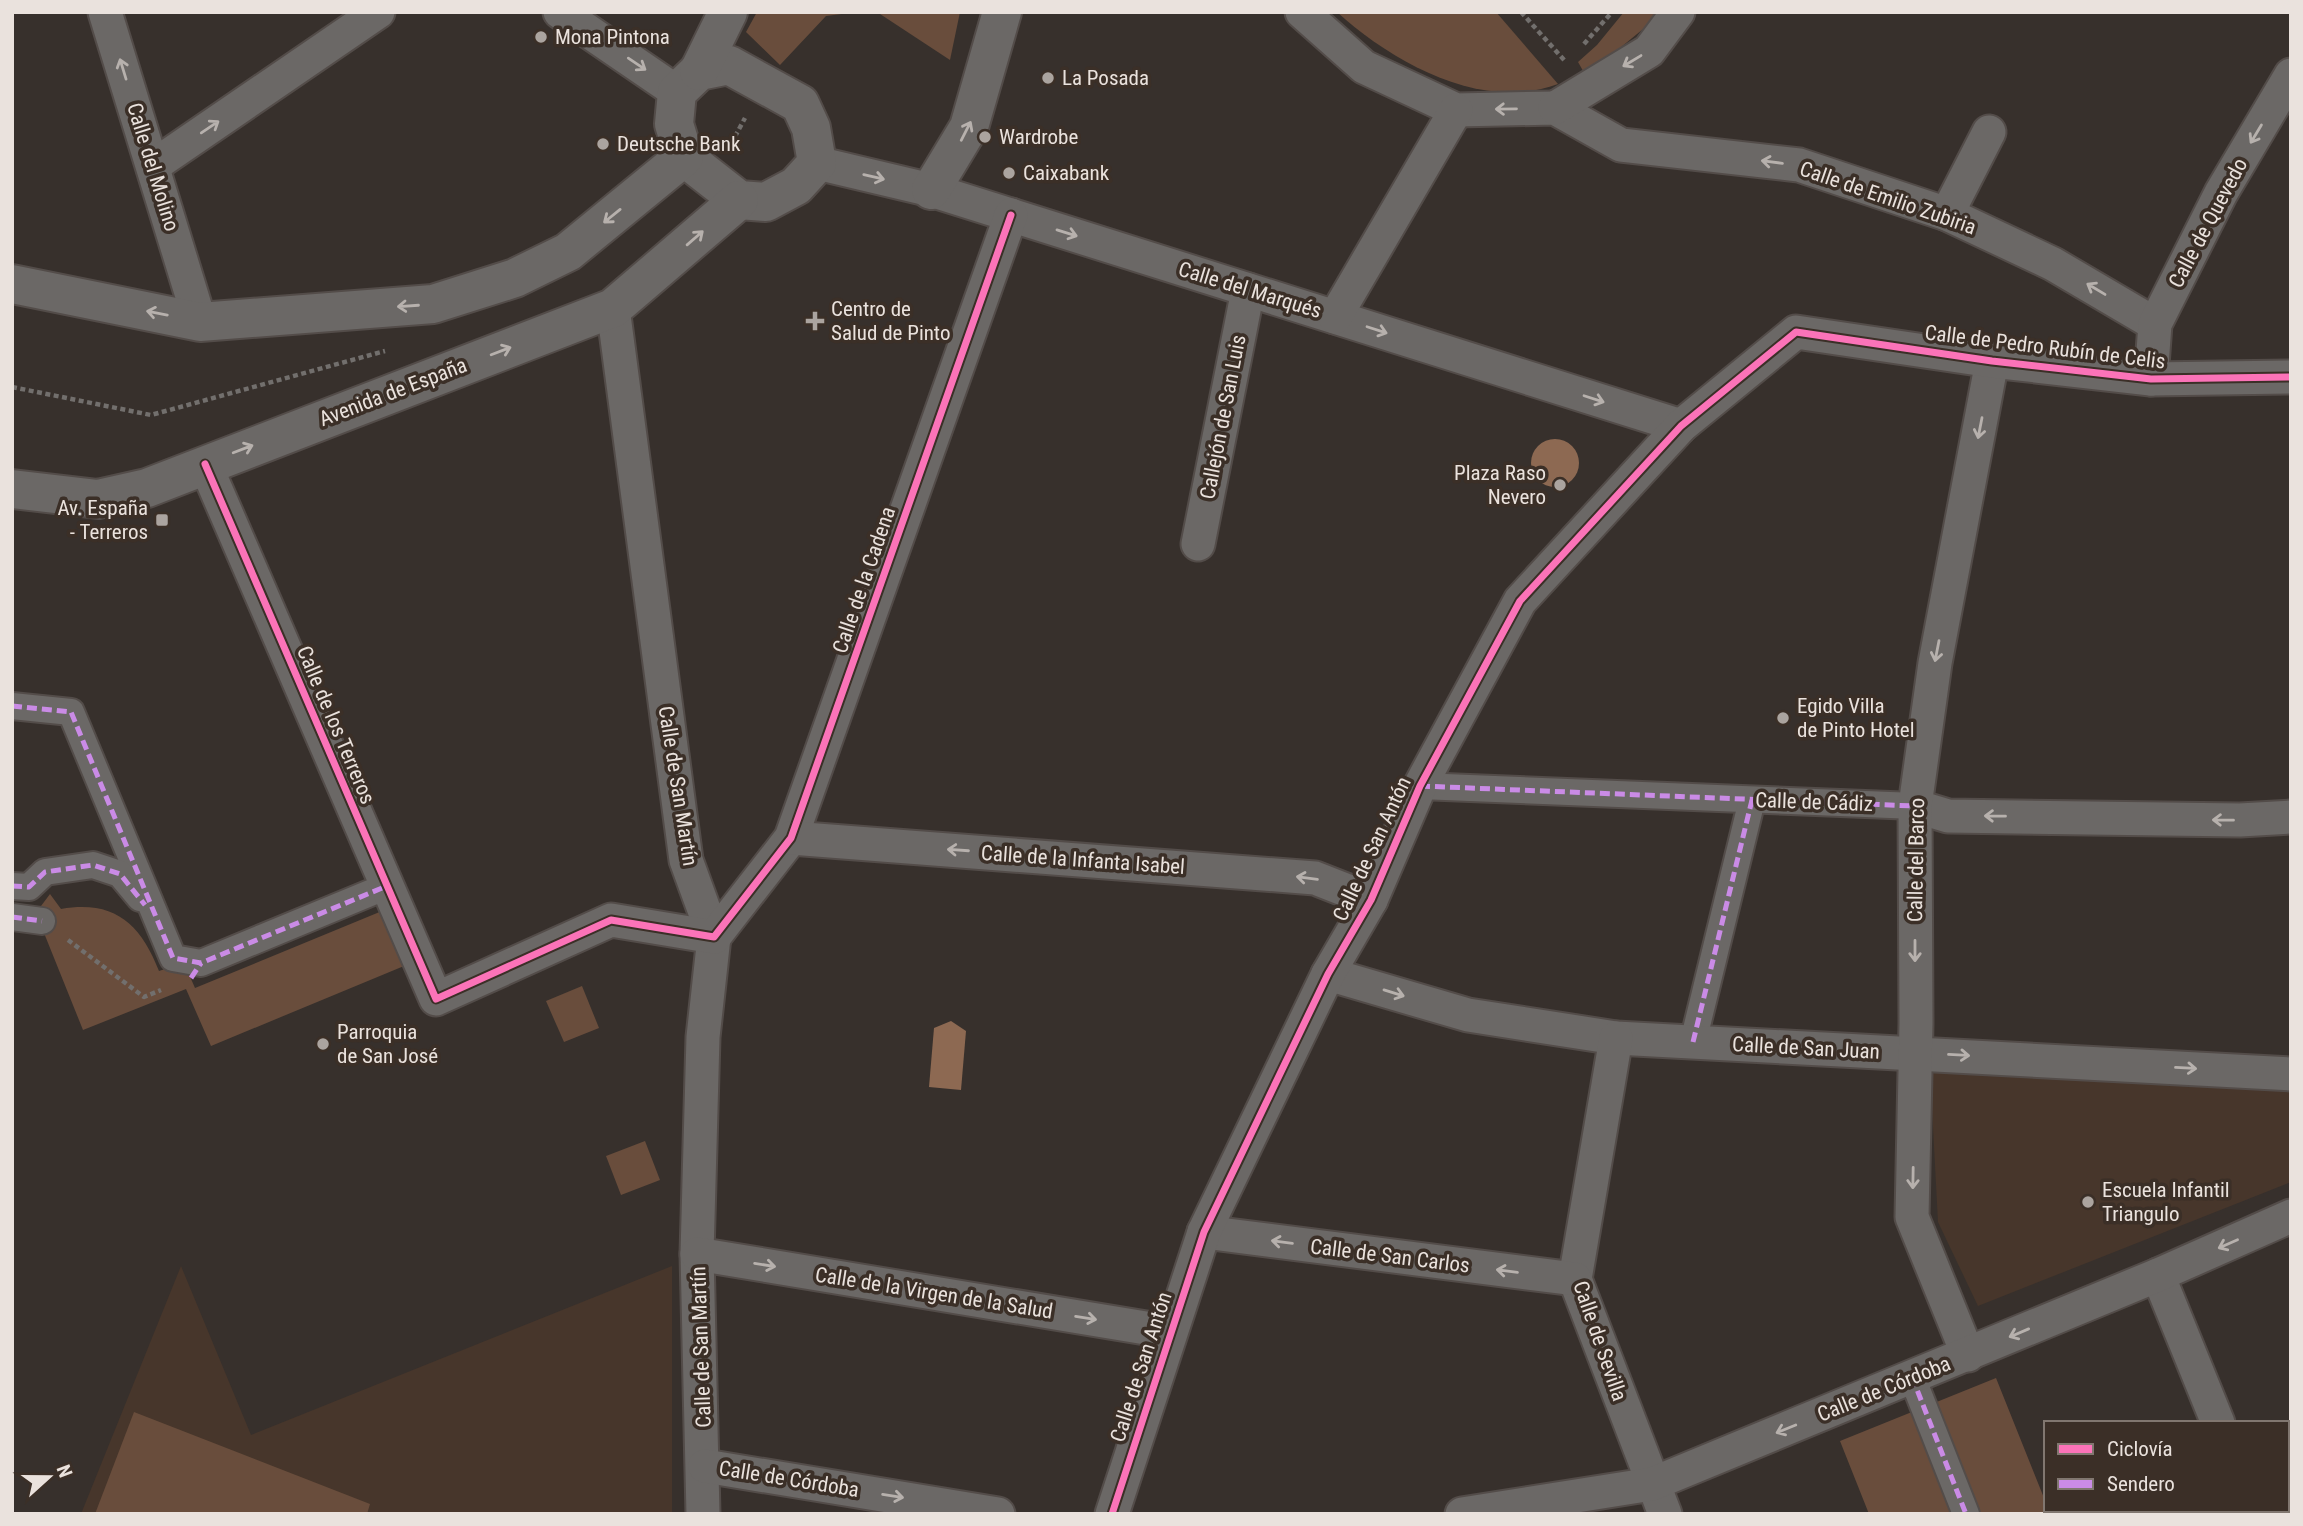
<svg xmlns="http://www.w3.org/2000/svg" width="2303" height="1526" viewBox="0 0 2303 1526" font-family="'Roboto Condensed',sans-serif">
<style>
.built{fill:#47362b}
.green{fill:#694d3c}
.water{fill:#8d6952}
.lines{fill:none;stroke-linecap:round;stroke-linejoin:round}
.pedestrian-casing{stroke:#534c49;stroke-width:30}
.minor-casing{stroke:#534c49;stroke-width:37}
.tertiary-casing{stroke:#534c49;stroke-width:42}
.path{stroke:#726f6d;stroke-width:4.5;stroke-dasharray:5 3.5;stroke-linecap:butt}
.pedestrian{stroke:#6b6866;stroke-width:26}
.minor{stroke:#6b6866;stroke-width:33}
.tertiary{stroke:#6b6866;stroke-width:38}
.quiet{stroke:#ca8be6;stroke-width:5;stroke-dasharray:10 5;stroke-linecap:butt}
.cycleway-casing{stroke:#3b2f27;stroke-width:11}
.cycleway{stroke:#fb73b8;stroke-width:7}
.oneway{stroke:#b7b1ad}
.poi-dot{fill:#aba49f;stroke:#3b2f27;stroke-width:2.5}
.labels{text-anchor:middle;stroke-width:7;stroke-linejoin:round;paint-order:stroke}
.poi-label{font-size:21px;fill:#eae2dd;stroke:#3b2f27;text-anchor:start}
.street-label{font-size:21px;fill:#eae2dd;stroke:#3b2f27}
</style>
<rect width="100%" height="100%" fill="#37302c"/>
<g class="built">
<path d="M 1930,1070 L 2291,1091 L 2291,1182 L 1978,1306 L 1938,1222 Z"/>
<path d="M 181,1266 L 251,1435 L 672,1266 L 672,1514 L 81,1514 Z"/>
</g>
<g class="green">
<path d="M 757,12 L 857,12 L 826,16 L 780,65 L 746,32 Z"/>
<path d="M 877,12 L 960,12 L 950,60 Z"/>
<path d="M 1337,12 L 1496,12 L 1558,84 C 1482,113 1392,62 1337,12 Z"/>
<path d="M 1624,12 L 1658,12 L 1654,20 L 1586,76 L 1578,62 L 1597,45 Z"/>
<path d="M 50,894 L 61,909 C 114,900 140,923 159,971 L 171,967 L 188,972 L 195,988 L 382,911 L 404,966 L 211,1046 L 186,989 L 83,1030 L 44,933 L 41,906 Z"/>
<path d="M 582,986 L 599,1028 L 564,1042 L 546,1001 Z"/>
<path d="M 645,1141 L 660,1180 L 621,1195 L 606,1156 Z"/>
<path d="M 1996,1378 L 2046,1503 L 2046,1510 L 2050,1514 L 1869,1514 L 1840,1441 Z"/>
<path d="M 134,1412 L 370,1504 L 367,1514 L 95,1514 Z"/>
</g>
<g class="water">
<circle cx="1555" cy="463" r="24"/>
<path d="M 951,1021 L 966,1031 L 961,1090 L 929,1087 L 934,1028 Z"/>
</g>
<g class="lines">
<g class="pedestrian-casing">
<g id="pedestrian">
<path d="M 12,706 L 71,712 L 173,958 L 201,963 L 387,886"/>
<path d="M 1420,786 L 1915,806"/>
<path d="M 12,886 L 29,887 L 45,872 L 93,865 L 120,874 L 140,898"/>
<path d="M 12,917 L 42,921"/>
<path d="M 1693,1042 L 1752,800"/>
<path d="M 1912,1377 L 1966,1514"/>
</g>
</g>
<g class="minor-casing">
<g id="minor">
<path d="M 105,12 L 200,322"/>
<path d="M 560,12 L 677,92"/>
<path d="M 1302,12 L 1364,67 L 1456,110 L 1555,108 L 1621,145 L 1799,165 L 1947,214 L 2053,264 L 2155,324"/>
<path d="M 1555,108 L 1649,51 L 1678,12"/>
<path d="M 817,163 L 931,190 L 1681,426"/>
<path d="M 153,166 L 378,12"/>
<path d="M 1947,214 L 1989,132"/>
<path d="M 613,308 L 686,860 L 714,937 L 703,1037 L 697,1254 L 703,1514"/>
<path d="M 1335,317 L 1456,110"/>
<path d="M 2151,379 L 2155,324 L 2221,193 L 2291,75"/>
<path d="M 205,464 L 436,999 L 611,920 L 714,937 L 791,838 L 1011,215"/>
<path d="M 1198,544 L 1248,290"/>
<path d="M 1915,806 L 1948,816 L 2240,820 L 2291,817"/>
<path d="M 791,838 L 1315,878 L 1371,900"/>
<path d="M 1328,974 L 1468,1015 L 1616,1038 L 2291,1074"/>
<path d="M 1616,1038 L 1575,1279 L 1665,1514"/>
<path d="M 1204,1232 L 1575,1279"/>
<path d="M 697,1254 L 1170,1332"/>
<path d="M 2158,1275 L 2218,1423"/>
<path d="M 1968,1355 L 1912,1217 L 1916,1023 L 1915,806 L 1935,663 L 1992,361"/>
<path d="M 705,1466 L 998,1514"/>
<path d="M 2253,1510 L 2254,1514"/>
<path d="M 1112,1514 L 1204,1232 L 1328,974 L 1371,900 L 1420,786 L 1520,601 L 1681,426 L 1796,332 L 1992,361 L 2151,379 L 2291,377"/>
<path d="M 1462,1514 L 1652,1484 L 2158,1275 L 2291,1216"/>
</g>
</g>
<g class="tertiary-casing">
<g id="tertiary">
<path d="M 729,65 L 800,104 L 811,128 L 817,163 L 796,186 L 766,202 L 739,200 L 684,157 L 674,124 L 677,92 L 699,71 Z"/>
<path d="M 699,71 L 728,12"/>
<path d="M 931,190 L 969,127 L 1002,12"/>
<path d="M 12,284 L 200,322 L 433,304 L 515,278 L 568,252 L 684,157"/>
<path d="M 12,489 L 98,499 L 147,488 L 613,308 L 739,200"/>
</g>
</g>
<g class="path">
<path d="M 1521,12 L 1565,61"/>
<path d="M 1584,44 L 1612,12"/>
<path d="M 731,144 L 745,118"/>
<path d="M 12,387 L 151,415 L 385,351"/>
<path d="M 68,940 L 144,997 L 161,990"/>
</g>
<use href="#pedestrian" class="pedestrian"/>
<use href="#minor" class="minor"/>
<use href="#tertiary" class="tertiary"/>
<g class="quiet">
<path d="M 12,706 L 71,712 L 173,958 L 201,963 L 387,886"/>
<path d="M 1420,786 L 1915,806"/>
<path d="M 12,886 L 29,887 L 45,872 L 93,865 L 120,874 L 145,905"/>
<path d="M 12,917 L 42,921"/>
<path d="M 191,978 L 201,963"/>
<path d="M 1693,1042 L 1752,800"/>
<path d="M 1912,1377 L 1966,1514"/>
</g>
<g class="cycleway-casing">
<g id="cycleway">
<path d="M 205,464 L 436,999 L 611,920 L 714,937 L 791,838 L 1011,215"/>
<path d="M 1112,1514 L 1204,1232 L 1328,974 L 1371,900 L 1420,786 L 1520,601 L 1681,426 L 1796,332 L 1992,361 L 2151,379 L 2291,377"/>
</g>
</g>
<use href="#cycleway" class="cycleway"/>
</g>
<defs><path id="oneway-shaft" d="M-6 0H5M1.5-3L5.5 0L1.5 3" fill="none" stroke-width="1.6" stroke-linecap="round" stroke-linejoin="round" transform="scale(1.75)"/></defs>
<g class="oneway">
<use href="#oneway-shaft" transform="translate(1632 61) rotate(149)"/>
<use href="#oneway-shaft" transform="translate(637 64) rotate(34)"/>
<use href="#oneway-shaft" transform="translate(123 69) rotate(-107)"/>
<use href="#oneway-shaft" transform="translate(1506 109) rotate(179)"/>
<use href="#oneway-shaft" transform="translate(210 127) rotate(-34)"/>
<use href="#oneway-shaft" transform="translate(966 131) rotate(-63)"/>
<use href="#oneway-shaft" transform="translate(2256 134) rotate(121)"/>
<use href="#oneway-shaft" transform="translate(1772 162) rotate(-173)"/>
<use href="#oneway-shaft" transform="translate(874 177) rotate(13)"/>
<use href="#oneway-shaft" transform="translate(612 216) rotate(141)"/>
<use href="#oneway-shaft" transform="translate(1067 233) rotate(17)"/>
<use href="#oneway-shaft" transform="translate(695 238) rotate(-41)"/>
<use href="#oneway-shaft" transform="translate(2096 289) rotate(-149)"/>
<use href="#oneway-shaft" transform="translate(408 306) rotate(176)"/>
<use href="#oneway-shaft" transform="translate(157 313) rotate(-169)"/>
<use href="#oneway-shaft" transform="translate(1377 330) rotate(18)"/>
<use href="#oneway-shaft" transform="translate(501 351) rotate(-21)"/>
<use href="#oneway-shaft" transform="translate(1594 399) rotate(18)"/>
<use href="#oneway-shaft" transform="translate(1980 428) rotate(101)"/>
<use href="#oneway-shaft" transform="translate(243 449) rotate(-21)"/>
<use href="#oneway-shaft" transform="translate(1937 651) rotate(101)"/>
<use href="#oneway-shaft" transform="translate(1995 816) rotate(-179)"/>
<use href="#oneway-shaft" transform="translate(2223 820) rotate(-179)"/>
<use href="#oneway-shaft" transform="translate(958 850) rotate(-176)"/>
<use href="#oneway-shaft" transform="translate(1307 878) rotate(-173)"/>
<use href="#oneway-shaft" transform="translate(1915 951) rotate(90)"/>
<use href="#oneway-shaft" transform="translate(1394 993) rotate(17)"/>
<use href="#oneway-shaft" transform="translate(1959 1055) rotate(3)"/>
<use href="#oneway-shaft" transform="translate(2186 1068) rotate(3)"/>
<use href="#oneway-shaft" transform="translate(1913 1178) rotate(91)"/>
<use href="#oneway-shaft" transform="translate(1282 1242) rotate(-173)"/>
<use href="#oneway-shaft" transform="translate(2228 1244) rotate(156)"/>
<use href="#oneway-shaft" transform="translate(765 1265) rotate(9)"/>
<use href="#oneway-shaft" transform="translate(1507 1271) rotate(-173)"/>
<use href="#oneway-shaft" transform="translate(1086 1318) rotate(9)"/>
<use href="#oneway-shaft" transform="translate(2019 1333) rotate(157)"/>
<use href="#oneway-shaft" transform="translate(1786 1429) rotate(158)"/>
<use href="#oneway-shaft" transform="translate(893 1496) rotate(9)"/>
</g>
<g class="poi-dot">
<circle cx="541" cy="37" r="7"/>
<circle cx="1048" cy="78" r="7"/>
<circle cx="985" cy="137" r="7"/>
<circle cx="603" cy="144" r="7"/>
<circle cx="1009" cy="173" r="7"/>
<path d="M811.5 310.5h7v7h7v7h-7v7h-7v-7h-7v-7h7z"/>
<circle cx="1560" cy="485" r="7"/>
<rect x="155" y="513" width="14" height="14" rx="3.5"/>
<circle cx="1783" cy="718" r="7"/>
<circle cx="323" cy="1044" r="7"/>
<circle cx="2088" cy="1202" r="7"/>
</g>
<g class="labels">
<g class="poi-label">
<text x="555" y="44">Mona Pintona</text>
<text x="1062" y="85">La Posada</text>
<text x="999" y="144">Wardrobe</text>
<text x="617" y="151">Deutsche Bank</text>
<text x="1023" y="180">Caixabank</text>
<text x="831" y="316">Centro de<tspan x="831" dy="24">Salud de Pinto</tspan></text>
<text x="1546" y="480" text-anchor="end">Plaza Raso<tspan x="1546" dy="24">Nevero</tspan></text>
<text x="148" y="515" text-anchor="end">Av. España<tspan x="148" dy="24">- Terreros</tspan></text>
<text x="1797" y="713">Egido Villa<tspan x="1797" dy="24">de Pinto Hotel</tspan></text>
<text x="337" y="1039">Parroquia<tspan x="337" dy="24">de San José</tspan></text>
<text x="2102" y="1197">Escuela Infantil<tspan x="2102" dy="24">Triangulo</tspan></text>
</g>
<g class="street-label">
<text transform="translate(153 167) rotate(73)" y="7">Calle del Molino</text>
<text transform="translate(1888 198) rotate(19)" y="7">Calle de Emilio Zubiria</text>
<text transform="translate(2208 223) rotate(-62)" y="7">Calle de Quevedo</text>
<text transform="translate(1250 290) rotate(17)" y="7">Calle del Marqués</text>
<text transform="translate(2045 347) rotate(7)" y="7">Calle de Pedro Rubín de Celis</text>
<text transform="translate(393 392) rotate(-21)" y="7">Avenida de España</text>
<text transform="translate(1223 417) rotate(-79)" y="7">Callejón de San Luis</text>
<text transform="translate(864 580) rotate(-71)" y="7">Calle de la Cadena</text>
<text transform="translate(336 725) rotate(67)" y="7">Calle de los Terreros</text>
<text transform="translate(678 786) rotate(81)" y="7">Calle de San Martín</text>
<text transform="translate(1814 802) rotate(2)" y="7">Calle de Cádiz</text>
<text transform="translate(1372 849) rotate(-65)" y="7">Calle de San Antón</text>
<text transform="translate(1083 860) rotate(4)" y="7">Calle de la Infanta Isabel</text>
<text transform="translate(1916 860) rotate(-89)" y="7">Calle del Barco</text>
<text transform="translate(1806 1048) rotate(3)" y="7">Calle de San Juan</text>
<text transform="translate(1390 1256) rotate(7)" y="7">Calle de San Carlos</text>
<text transform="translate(934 1293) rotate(9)" y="7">Calle de la Virgen de la Salud</text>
<text transform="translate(1600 1341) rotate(71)" y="7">Calle de Sevilla</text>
<text transform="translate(701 1347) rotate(-92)" y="7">Calle de San Martín</text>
<text transform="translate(1141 1367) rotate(-72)" y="7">Calle de San Antón</text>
<text transform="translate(1884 1389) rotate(-22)" y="7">Calle de Córdoba</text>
<text transform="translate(789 1479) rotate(9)" y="7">Calle de Córdoba</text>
</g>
</g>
<rect width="2303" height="1526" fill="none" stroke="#eae2dd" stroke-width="28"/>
<rect x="2044" y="1421" width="245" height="91" fill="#3b2f27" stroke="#817770" stroke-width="2"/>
<rect x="2058" y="1444" width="35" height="10" fill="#fb73b8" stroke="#817770" stroke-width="2"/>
<text x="2107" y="1456" font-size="21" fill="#eae2dd">Ciclovía</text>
<rect x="2058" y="1479" width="35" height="10" fill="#ca8be6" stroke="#817770" stroke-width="2"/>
<text x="2107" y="1491" font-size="21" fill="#eae2dd">Sendero</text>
<g transform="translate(49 1477) rotate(69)" stroke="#3b2f27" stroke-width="5" paint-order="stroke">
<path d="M0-5L12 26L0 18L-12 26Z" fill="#eae2dd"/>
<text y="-10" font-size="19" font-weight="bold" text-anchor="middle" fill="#eae2dd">N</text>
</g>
</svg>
